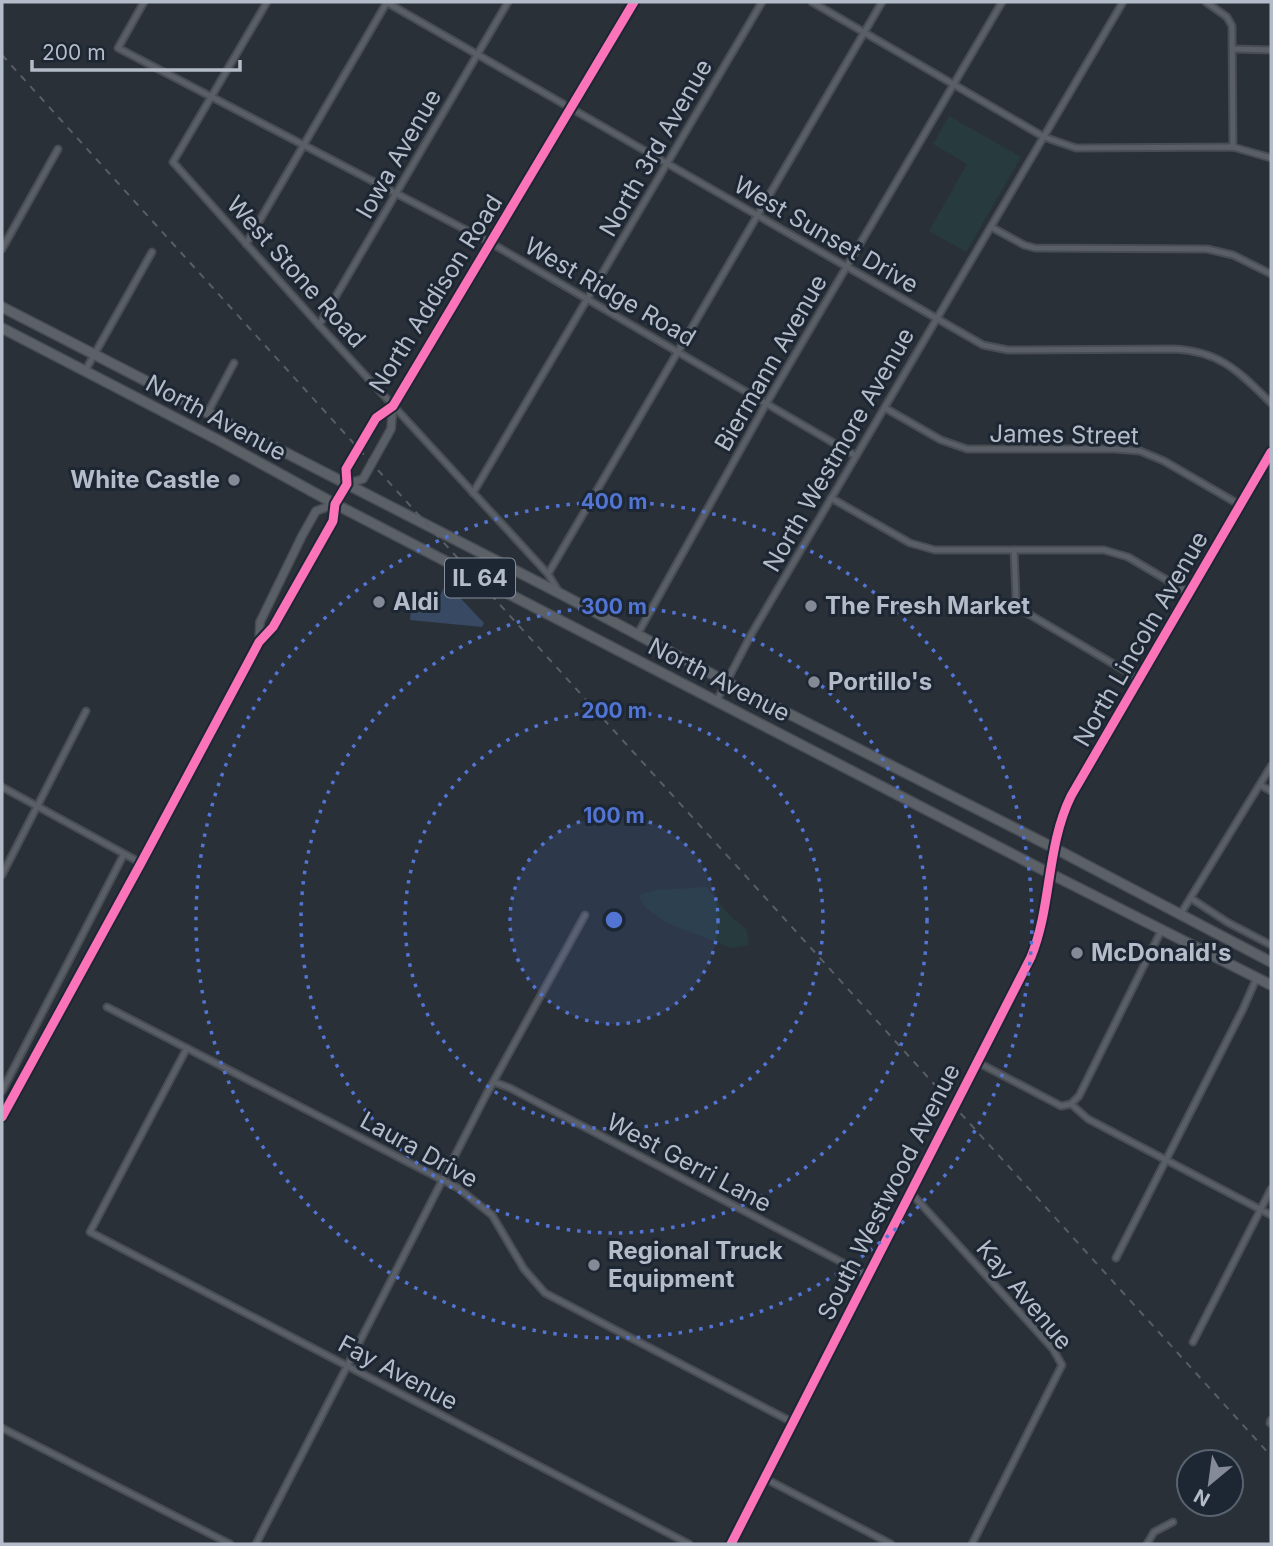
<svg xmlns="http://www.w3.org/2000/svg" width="1273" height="1546" viewBox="0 0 1273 1546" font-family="Inter,sans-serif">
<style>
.green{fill:#273a3e}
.water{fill:#384963}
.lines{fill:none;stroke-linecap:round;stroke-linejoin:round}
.minor-casing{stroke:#484c53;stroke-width:9}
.tertiary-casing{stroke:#484c53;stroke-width:10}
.primary-casing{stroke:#484c55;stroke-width:12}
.minor{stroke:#5a5e66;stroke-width:5}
.tertiary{stroke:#5a5e66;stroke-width:7}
.primary{stroke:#5c6168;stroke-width:9}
.rail{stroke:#595d64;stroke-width:2;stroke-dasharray:7 7;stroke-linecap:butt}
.cycleway-casing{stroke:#1d2633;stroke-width:13}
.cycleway{stroke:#fb73b8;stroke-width:9}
.ring{fill:none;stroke:#5274d3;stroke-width:3.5;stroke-dasharray:3.5 7}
.poi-dot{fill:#848b96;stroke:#1d2633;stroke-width:2.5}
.labels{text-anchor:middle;stroke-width:6;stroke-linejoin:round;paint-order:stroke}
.shield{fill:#1d2633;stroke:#878f9c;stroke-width:2}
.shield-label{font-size:23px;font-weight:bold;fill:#b4bcc9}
.street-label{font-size:24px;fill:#b4bcc9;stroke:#1d2633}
.poi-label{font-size:24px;font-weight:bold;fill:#b4bcc9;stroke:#1d2633;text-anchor:start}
.centre{fill:#5274d3;stroke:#1d2633;stroke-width:3.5}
.ring-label{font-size:21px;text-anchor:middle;font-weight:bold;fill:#5274d3;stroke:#1d2633;stroke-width:6;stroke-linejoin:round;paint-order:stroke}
</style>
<rect width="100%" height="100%" fill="#2a3038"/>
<g class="green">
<path d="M 949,116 L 1021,157 L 966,252 L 929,231 L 967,164 L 933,144 Z"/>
<path d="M 706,887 L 730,916 L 747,930 L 749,945 L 731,948 L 667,923 L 646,908 L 638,895 L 657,890 Z"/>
</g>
<path class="water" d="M 448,585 L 484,623 L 482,627 L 410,620 L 411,608 L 415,607 L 424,610 L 434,606 L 445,586 Z"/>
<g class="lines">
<g class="minor-casing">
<g id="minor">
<path d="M 144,2 L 118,48 L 491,243 L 856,456"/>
<path d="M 267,2 L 173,162 L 319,325 L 548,574 L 559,592"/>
<path d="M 386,2 L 983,345 L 1008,350 L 1174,349 C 1221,351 1240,373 1271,403"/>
<path d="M 812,2 L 1044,137 L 1076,148 L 1233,147 L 1271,158"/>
<path d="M 1206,2 L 1227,17 L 1232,26 L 1233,147"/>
<path d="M 1233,49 L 1271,50"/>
<path d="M 991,227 L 1024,245 L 1035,248 L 1207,249 L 1233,255 L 1271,274"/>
<path d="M 246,244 L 387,2"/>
<path d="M 2,249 L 58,149"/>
<path d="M 319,325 L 508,2"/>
<path d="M 85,371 L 152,252"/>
<path d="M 885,408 L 941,440 L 967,449 L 1115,449 L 1140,451 L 1164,461 L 1240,505"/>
<path d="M 208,412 L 234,363"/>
<path d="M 473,493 L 762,2"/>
<path d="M 831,498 L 910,543 L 935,550 L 1104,550 L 1128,557 L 1189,593"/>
<path d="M 1014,550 L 1016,598 L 1027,613 L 1139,679"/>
<path d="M 548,574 L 882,2"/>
<path d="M 637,635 L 766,404 L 1002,2"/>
<path d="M 717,700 L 752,633 L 1123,2"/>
<path d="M 1260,785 L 1271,791"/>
<path d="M 2,787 L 141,863"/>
<path d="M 2,875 L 86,711"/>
<path d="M 1192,899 L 1227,922 L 1271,945"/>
<path d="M 1180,915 L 1271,766"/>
<path d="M 107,1007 L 458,1188 L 492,1215 L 524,1269 L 545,1293 L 792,1422"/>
<path d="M 187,1048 L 90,1232 L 689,1544"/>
<path d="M 977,1062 L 1061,1106 L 1071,1104 L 1088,1119 L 1271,1215"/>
<path d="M 494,1082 L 510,1088 L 868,1276"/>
<path d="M 2,1091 L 124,854"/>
<path d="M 1071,1104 L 1079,1096 L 1162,929"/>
<path d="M 911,1193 L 1053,1349 L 1062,1365 L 972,1544"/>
<path d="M 1116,1258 L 1243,1009 L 1257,977"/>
<path d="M 1193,1342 L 1271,1189"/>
<path d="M 1270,1423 L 1271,1420"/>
<path d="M 2,1428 L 230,1544"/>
<path d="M 764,1478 L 891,1544"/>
<path d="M 256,1544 L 486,1095 L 585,915"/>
<path d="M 731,1544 L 1031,957 C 1052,906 1046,847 1071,796 L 1271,452"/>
<path d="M 1147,1544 L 1154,1532 L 1173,1522"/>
</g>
</g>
<g class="tertiary-casing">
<g id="tertiary">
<path d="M 347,484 L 363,479 L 391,429 L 393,406"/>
<path d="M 259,641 L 260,622 L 302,536 L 316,511 L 335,504"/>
<path d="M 2,1117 L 141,863 L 259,642 L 273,627 L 333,521 L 335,504 L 347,484 L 346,469 L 376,418 L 393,406 L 634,2"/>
</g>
</g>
<g class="primary-casing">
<g id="primary">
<path d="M 2,307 L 561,594 L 740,689 L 1054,848 L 1271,962"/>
<path d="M 2,328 L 220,441 L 335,504 L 1049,873 L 1271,985"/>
</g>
</g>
<use href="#minor" class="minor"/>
<use href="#tertiary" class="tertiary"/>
<use href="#primary" class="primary"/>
<path class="rail" d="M 2,55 L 1271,1456"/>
<g class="cycleway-casing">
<g id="cycleway">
<path d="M 2,1117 L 141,863 L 259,642 L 273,627 L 333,521 L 335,504 L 347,484 L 346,469 L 376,418 L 393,406 L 634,2"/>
<path d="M 731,1544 L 1031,957 C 1052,906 1046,847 1071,796 L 1271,452"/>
</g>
</g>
<use href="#cycleway" class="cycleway"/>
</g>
<circle cx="614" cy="920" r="104" fill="#5274d3" fill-opacity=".12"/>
<g class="ring">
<circle cx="614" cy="920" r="104"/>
<circle cx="614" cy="920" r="209"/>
<circle cx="614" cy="920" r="313"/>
<circle cx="614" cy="920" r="418"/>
</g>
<g class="poi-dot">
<circle cx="234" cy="480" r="7"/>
<circle cx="379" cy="602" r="7"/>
<circle cx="811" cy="606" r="7"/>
<circle cx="814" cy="682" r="7"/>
<circle cx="1077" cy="953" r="7"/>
<circle cx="594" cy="1265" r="7"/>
</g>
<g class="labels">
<rect class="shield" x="445" y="558.5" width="70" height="39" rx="5"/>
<g class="shield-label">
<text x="480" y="586">IL 64</text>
</g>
<g class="street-label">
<text transform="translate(656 148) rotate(-60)" y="8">North 3rd Avenue</text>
<text transform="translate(399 154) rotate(-60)" y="8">Iowa Avenue</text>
<text transform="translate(826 235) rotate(30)" y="8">West Sunset Drive</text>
<text transform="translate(296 272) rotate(48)" y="8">West Stone Road</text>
<text transform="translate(610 292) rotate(30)" y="8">West Ridge Road</text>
<text transform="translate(436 294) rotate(-58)" y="8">North Addison Road</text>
<text transform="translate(771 363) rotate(-60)" y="8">Biermann Avenue</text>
<text transform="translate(216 418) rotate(28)" y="8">North Avenue</text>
<text transform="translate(1064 435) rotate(1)" y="8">James Street</text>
<text transform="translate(839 450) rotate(-60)" y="8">North Westmore Avenue</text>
<text transform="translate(1141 639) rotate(-60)" y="8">North Lincoln Avenue</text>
<text transform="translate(719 680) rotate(27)" y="8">North Avenue</text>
<text transform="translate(419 1150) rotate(29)" y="8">Laura Drive</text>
<text transform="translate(689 1163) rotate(28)" y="8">West Gerri Lane</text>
<text transform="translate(889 1192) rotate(-63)" y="8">South Westwood Avenue</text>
<text transform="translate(1024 1295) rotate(50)" y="8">Kay Avenue</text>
<text transform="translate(398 1373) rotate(28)" y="8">Fay Avenue</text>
</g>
<g class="poi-label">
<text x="220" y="488" text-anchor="end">White Castle</text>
<text x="393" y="610">Aldi</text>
<text x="825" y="614">The Fresh Market</text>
<text x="828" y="690">Portillo's</text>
<text x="1091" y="961">McDonald's</text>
<text x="608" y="1259">Regional Truck<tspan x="608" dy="28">Equipment</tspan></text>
</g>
</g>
<circle cx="614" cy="920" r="10" class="centre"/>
<g class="ring-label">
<text x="614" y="509">400 m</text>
<text x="614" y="614">300 m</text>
<text x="614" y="718">200 m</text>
<text x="614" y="823">100 m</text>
</g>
<rect width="1273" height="1546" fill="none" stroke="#b4bcc9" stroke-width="7"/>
<g transform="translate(1210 1483) rotate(209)"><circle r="33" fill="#1d2633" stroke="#59626f" stroke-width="2"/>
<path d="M0-5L12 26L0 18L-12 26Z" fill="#848b96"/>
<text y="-10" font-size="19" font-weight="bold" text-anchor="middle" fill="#b4bcc9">N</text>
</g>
<path d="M32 60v10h208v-10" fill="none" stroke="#b4bcc9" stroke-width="3.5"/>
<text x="42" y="60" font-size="21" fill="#b4bcc9" stroke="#1d2633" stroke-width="5" paint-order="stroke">200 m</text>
</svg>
